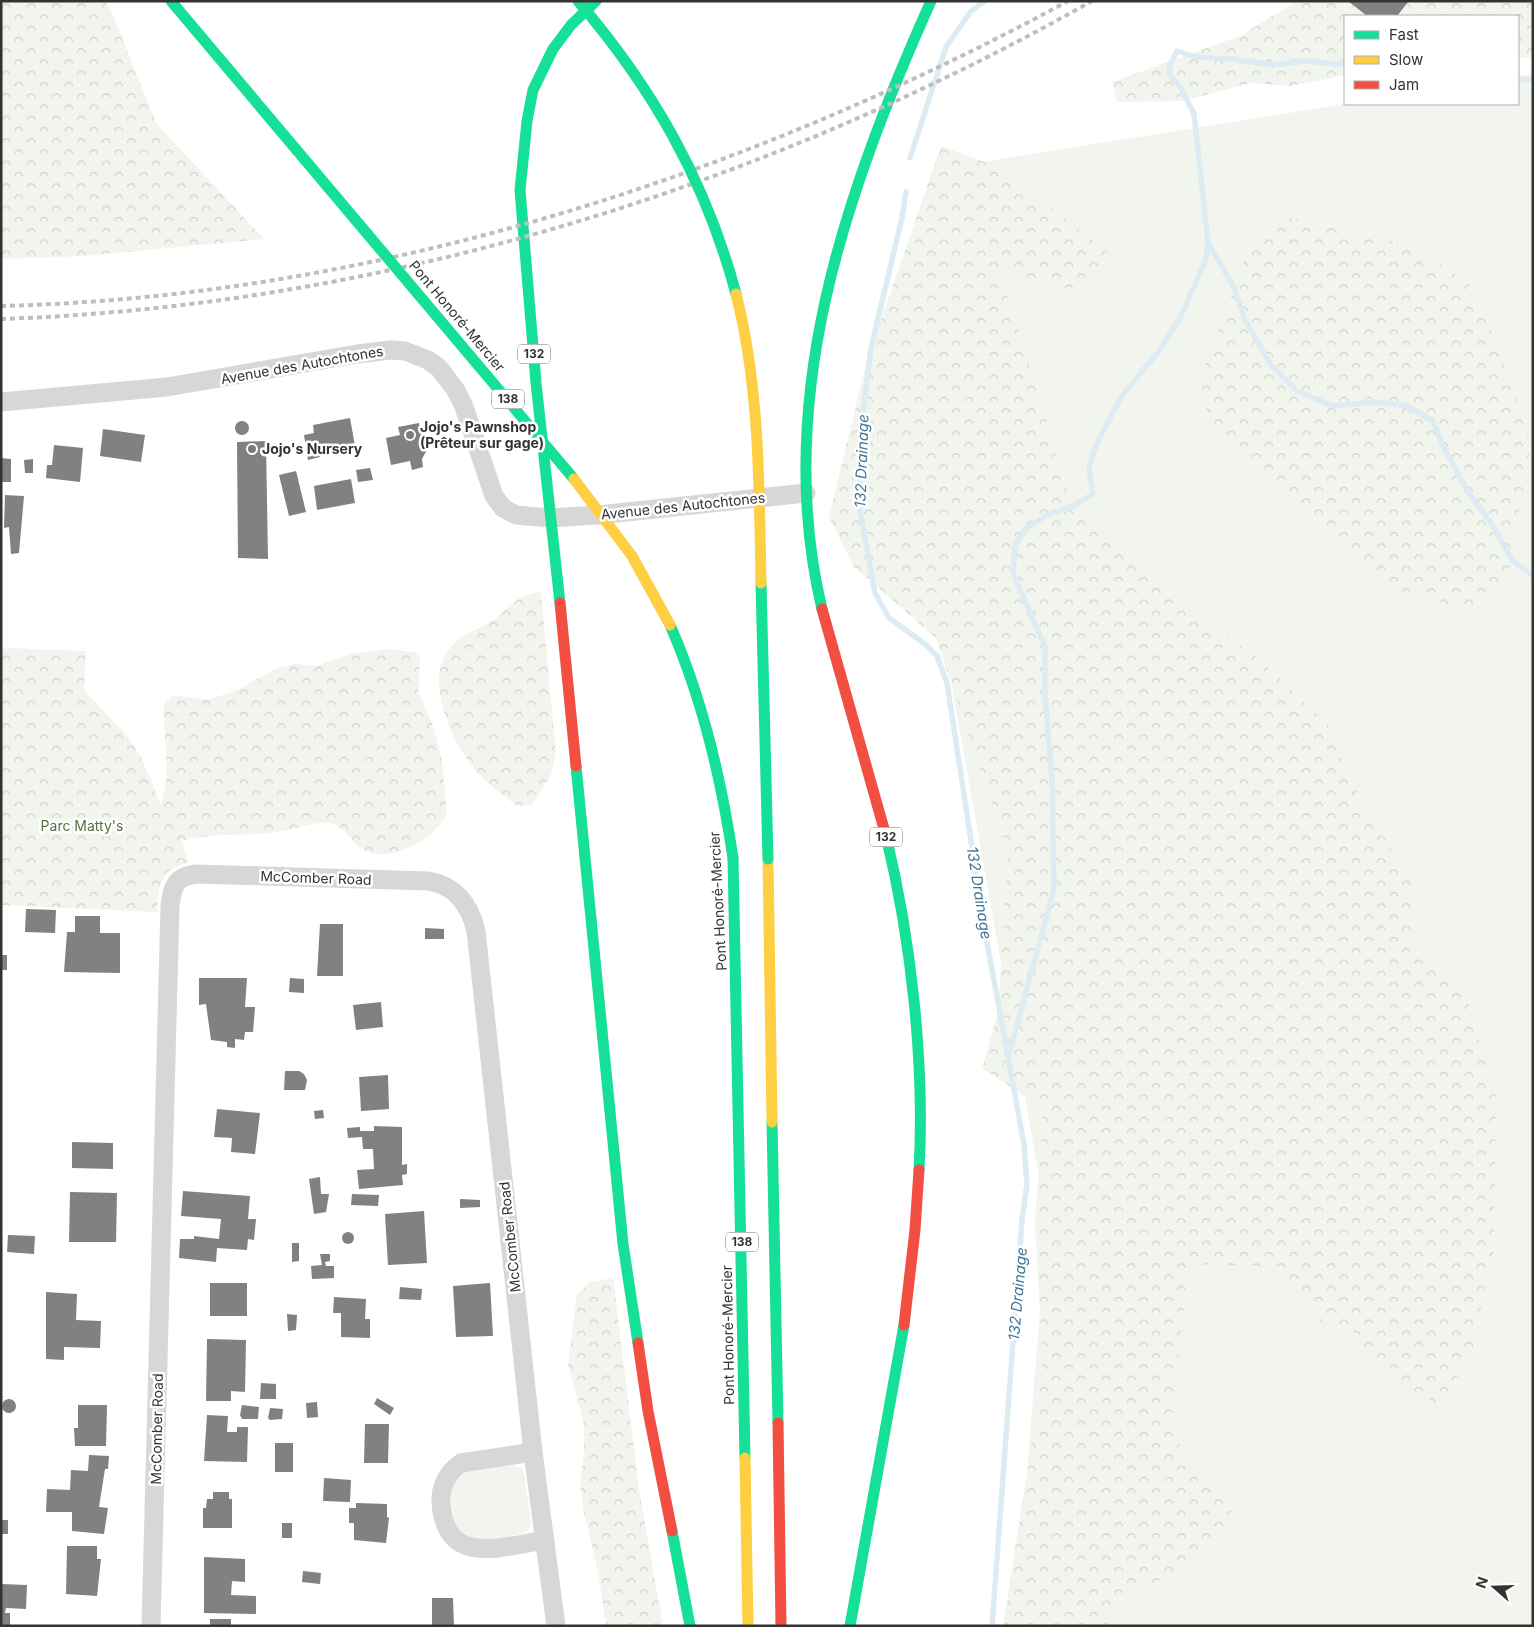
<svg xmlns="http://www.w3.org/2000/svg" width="1534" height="1627" viewBox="0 0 1534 1627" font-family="Inter,sans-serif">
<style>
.grass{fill:#f1f5ed}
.forest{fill:url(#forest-crowns)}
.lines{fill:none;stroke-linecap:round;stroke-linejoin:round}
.stream{stroke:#ddebf3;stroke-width:5.5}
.building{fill:#818181}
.street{stroke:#d7d7d7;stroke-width:19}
.fast{stroke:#16e098;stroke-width:11}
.slow{stroke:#ffcf43;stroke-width:11}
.jam{stroke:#f24e42;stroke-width:11}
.rail{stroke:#bebebe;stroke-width:4;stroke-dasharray:5 4;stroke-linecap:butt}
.fast-bridge{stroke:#16e098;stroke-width:11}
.slow-bridge{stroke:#ffcf43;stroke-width:11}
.poi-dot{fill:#7a7a7a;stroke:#fff;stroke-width:2}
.labels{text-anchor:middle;stroke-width:5;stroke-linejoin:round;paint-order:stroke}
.shield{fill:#fff;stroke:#707070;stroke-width:1}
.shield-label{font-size:12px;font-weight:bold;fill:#333}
.street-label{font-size:14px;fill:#333;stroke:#fff}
.poi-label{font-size:14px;font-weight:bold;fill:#333;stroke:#fff;text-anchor:start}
.park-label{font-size:14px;fill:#56703f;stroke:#fff}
.water-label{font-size:15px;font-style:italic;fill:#3f7597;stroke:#fff}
</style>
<defs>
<pattern id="forest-crowns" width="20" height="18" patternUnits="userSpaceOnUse" patternTransform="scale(1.25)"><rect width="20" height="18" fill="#f1f5ed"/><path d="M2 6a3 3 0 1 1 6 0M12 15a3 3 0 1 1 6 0" fill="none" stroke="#cfd2cc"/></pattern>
</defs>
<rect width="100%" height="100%" fill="#fff"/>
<g class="grass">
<path d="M 1533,74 L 1533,1626 L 1015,1626 L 1047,1221 L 941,625 L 957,166 L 1345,104 L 1518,104 L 1518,76 Z"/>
<path d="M 512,1464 L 522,1469 L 524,1474 L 531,1524 L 528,1530 C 520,1537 484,1542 473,1538 C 467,1536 461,1531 456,1527 C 441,1467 461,1470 512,1464 Z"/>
</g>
<g class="forest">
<path d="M 1,1 L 104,1 L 110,8 L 156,123 L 264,239 L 84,256 L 1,259 Z"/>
<path d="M 1297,1 L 1533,1 L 1533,57 L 1518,58 L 1518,16 L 1345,16 L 1345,75 L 1291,86 L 1250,83 L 1183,101 L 1117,102 L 1112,82 L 1240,36 Z"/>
<path d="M 941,146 L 1006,170 L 1112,256 L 1071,289 L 1000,272 L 1075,513 L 1151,582 L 1258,658 L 1334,731 L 1346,774 L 1412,883 L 1411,952 L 1466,997 L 1496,1095 L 1494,1251 L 1470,1360 L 1438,1404 L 1376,1368 L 1354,1332 L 1321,1323 L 1279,1267 L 1189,1264 L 1170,1431 L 1236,1518 L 1178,1574 L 1118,1595 L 1111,1626 L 1003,1626 L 1043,1371 L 1035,1219 L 1044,1109 L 982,1068 L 998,1012 L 1008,851 L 936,638 L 854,567 L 829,517 L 866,364 Z"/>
<path d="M 1290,218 L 1414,246 L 1468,283 L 1497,343 L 1531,444 L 1509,570 L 1469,610 L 1386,587 L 1217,438 L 1198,385 L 1247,253 Z"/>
<path d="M 541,592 L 556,754 L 550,777 L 532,805 L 517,806 C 499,792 480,779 467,759 C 449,733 427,681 447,652 C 461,632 475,632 493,620 C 511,607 517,594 541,592 Z"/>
<path d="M 1,648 L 86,651 L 84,690 L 128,737 L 141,757 L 161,805 C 172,773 163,738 164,705 L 172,695 L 207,700 L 238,690 L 277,668 L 295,664 L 317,666 L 350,654 L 387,649 L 415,652 L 420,657 L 418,692 L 432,723 L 442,760 L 447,815 C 442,821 438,828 432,833 C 415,848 379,864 359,847 C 351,840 344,827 333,824 C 319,820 302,827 288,830 C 253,838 216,831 182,841 L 188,863 C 158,871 159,885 157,912 L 1,905 Z"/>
<path d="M 613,1278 L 639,1489 L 663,1626 L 606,1626 L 598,1571 L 583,1509 L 580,1480 L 584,1454 L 584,1424 L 568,1364 L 577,1295 L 590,1282 Z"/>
</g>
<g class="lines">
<g class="stream">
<path d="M 1518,80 L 1533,79"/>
<path d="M 910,158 L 946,47 L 971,11 L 985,1"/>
<path d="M 906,192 L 902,218 L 871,348 L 863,413 L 859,505 L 875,593 L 889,618 L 925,644 L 937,656 L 947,683 L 984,926 L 1024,1144 L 1027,1184 L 1022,1220 L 992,1626"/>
<path d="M 1208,243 L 1234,287 L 1244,318 L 1271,365 L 1297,391 L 1333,406 L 1375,402 L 1407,406 L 1433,421 L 1442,444 L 1468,492 L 1491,523 L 1512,560 L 1533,576"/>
<path d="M 1009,1054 L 1054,889 L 1052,779 L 1045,696 L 1045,647 L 1013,573 L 1015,546 L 1025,529 L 1049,514 L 1073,506 L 1093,494 L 1089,467 L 1097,443 L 1121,397 L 1159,351 L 1180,318 L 1206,259 L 1208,243 L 1194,114 L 1182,90 L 1169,74 L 1170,65 L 1177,51 L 1196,57 L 1232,59 L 1272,65 L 1307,61 L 1345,65"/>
</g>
</g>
<g class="building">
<path d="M 1348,1 L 1407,1 L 1408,2 L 1397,16 L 1367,16 Z"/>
<path d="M 350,418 L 355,446 L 319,452 L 320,457 L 308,460 L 304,435 L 314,433 L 313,425 Z"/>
<circle cx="242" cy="428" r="7"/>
<path d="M 419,423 L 421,435 L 428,448 L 422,459 L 423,467 L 412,470 L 410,461 L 391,465 L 386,438 L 400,435 L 398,427 Z"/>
<path d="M 103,429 L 145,435 L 141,462 L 100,456 Z"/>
<path d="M 266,441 L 268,559 L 238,558 L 237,442 Z"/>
<path d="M 54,445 L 83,448 L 80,482 L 46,478 L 47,465 L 52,465 Z"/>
<path d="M 1,458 L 11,459 L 11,482 L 1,482 Z"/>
<path d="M 33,459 L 33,473 L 25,473 L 24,460 Z"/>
<path d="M 370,468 L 373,480 L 358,482 L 356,470 Z"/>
<path d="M 296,471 L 306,512 L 289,516 L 279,475 Z"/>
<path d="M 351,479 L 355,503 L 317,510 L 314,486 Z"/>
<path d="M 5,495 L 24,496 L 19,553 L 11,554 L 9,527 L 4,528 Z"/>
<path d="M 26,909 L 56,910 L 55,933 L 25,932 Z"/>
<path d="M 75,916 L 100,916 L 100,933 L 120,933 L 120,973 L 64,972 L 67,932 L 75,932 Z"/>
<path d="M 320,924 L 343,924 L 343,976 L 317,976 Z"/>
<path d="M 425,928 L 444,929 L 444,939 L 425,939 Z"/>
<rect x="1" y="955" width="6" height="15"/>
<path d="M 199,978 L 247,978 L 245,1007 L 255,1007 L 253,1032 L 245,1032 L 244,1040 L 235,1039 L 235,1048 L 227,1047 L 227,1042 L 211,1040 L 206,1004 L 199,1005 Z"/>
<path d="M 290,978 L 304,979 L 304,993 L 289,992 Z"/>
<path d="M 381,1002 L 383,1027 L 356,1030 L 353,1005 Z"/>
<path d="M 285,1071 L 299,1071 L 304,1074 L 307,1080 L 305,1090 L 284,1090 Z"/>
<path d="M 388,1075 L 389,1109 L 361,1111 L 359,1077 Z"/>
<path d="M 217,1109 L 260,1113 L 255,1154 L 231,1152 L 232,1138 L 214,1137 Z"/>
<path d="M 323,1110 L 324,1118 L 315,1119 L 314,1111 Z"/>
<path d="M 374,1126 L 402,1127 L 402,1165 L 407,1164 L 407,1174 L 402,1175 L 403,1185 L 359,1189 L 357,1170 L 374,1169 L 373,1149 L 363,1149 L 362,1137 L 348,1138 L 347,1128 L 360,1127 L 360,1131 L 374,1131 Z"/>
<path d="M 72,1142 L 113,1143 L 113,1169 L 72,1168 Z"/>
<path d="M 320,1177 L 321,1194 L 329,1194 L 326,1212 L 314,1214 L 309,1179 Z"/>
<path d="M 183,1191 L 250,1196 L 248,1219 L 256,1219 L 254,1240 L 248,1239 L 247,1250 L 217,1248 L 216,1262 L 179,1258 L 180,1239 L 194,1239 L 194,1236 L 219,1239 L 221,1219 L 181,1216 Z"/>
<path d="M 70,1192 L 117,1193 L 116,1242 L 69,1242 Z"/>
<path d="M 352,1194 L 379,1195 L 378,1206 L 351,1205 Z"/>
<path d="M 460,1199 L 480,1200 L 480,1207 L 460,1208 Z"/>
<path d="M 424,1211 L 427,1263 L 388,1265 L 385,1214 Z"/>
<circle cx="348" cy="1238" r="6"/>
<path d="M 8,1235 L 35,1236 L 34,1254 L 7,1252 Z"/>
<path d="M 292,1243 L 299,1243 L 299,1261 L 292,1262 Z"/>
<path d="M 320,1254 L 330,1254 L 330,1261 L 325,1262 L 326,1266 L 334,1266 L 334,1278 L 312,1279 L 311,1266 L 322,1265 Z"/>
<rect x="210" y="1283" width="37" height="33"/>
<path d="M 490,1283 L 493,1336 L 456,1337 L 453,1286 Z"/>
<path d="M 400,1287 L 422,1289 L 421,1300 L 399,1299 Z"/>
<path d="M 46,1292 L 77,1294 L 76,1320 L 101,1321 L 100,1348 L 64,1347 L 64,1360 L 46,1359 Z"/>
<path d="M 334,1297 L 366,1299 L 365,1319 L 370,1319 L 370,1338 L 341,1337 L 341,1313 L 333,1313 Z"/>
<path d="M 287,1314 L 297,1315 L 296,1330 L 288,1331 Z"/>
<path d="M 207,1339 L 246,1340 L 245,1392 L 231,1391 L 231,1401 L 206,1401 Z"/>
<path d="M 261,1383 L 276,1384 L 276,1399 L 260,1399 Z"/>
<path d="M 377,1398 L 394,1408 L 390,1415 L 374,1404 Z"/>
<circle cx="9" cy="1406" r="7"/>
<path d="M 317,1402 L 318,1417 L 307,1418 L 306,1403 Z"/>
<path d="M 78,1405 L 107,1405 L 106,1446 L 75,1446 L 74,1428 L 78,1428 Z"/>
<path d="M 242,1405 L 259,1407 L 258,1419 L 242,1419 L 240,1415 Z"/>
<path d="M 270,1408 L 283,1409 L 282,1419 L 270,1420 L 268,1418 Z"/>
<path d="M 207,1415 L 228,1416 L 227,1432 L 237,1432 L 237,1427 L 248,1427 L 247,1462 L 204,1461 Z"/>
<path d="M 365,1424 L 389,1424 L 388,1463 L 364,1463 Z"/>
<rect x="275" y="1443" width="18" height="29"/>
<path d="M 89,1455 L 109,1456 L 108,1469 L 105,1469 L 99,1507 L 108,1508 L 104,1534 L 72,1531 L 72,1512 L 46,1512 L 47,1489 L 70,1490 L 71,1470 L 88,1471 Z"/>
<path d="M 324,1478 L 351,1480 L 350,1502 L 323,1501 Z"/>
<path d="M 213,1492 L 229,1492 L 229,1499 L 232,1499 L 232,1528 L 203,1528 L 203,1508 L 206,1508 L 207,1499 L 213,1499 Z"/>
<path d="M 356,1503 L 387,1504 L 387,1517 L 389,1518 L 386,1543 L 354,1540 L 354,1523 L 349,1523 L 349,1508 L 356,1508 Z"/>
<rect x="1" y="1520" width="7" height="14"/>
<rect x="282" y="1523" width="10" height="15"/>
<path d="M 67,1546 L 97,1546 L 97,1559 L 101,1559 L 97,1596 L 66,1594 Z"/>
<path d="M 204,1557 L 245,1559 L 245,1582 L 232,1581 L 231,1595 L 256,1596 L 256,1614 L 204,1613 Z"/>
<path d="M 303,1571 L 321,1573 L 320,1584 L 302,1582 Z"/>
<path d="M 1,1584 L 27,1585 L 26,1609 L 6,1608 L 5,1613 L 10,1613 L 10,1626 L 1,1626 Z"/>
<path d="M 432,1598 L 453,1598 L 454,1626 L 432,1626 Z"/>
<rect x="210" y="1619" width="21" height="7"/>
</g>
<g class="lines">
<g class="street">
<path d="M 1,402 L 167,387 L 357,354 L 391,350 L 405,351 L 428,360 L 439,368 L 455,389 L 463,404 L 494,496 L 503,508 L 516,515 L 550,518 L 598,515 L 806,493"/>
<path d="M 533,1452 L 461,1463 C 448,1472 440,1486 441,1503 C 446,1567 500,1547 545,1540"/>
<path d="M 151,1626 L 170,906 C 173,885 175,877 196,874 L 429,881 C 457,886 470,906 476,931 L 533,1452 L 556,1626"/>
</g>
<g class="fast">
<path d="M 560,603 L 536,383 L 520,190 L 527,121 L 533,90 L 553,49 L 571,25 L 596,1"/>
<path d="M 822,609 C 772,400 846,191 931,1"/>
<path d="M 576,766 L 623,1244 L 638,1343"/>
<path d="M 886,836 C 911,939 925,1064 919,1170"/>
<path d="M 733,858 L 745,1458"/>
<path d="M 772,1122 L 778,1423"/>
<path d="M 672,1531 L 690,1626"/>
<path d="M 850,1626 L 904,1325"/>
</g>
<g class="slow">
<path d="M 768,859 L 772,1122"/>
<path d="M 745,1458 L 748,1626"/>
</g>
<g class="jam">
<path d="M 560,603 L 576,766"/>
<path d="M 822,609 L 886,836"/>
<path d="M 904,1325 L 915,1230 L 919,1170"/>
<path d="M 638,1343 L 648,1411 L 672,1531"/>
<path d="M 778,1423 L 781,1626"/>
</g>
<g class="rail">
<path d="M 1,306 C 372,297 744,177 1068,1"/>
<path d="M 1,319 C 382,306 761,188 1092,1"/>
</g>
<g class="fast-bridge">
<path d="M 171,1 L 574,479"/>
<path d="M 578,1 C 653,89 706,181 736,294"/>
<path d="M 761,583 L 768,859"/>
<path d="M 670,625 C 703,700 721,777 733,858"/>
</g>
<g class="slow-bridge">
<path d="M 736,294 C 760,388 759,486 761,583"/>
<path d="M 574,479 L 632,556 L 670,625"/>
</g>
</g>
<g class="poi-dot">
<circle cx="410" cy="435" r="5"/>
<circle cx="252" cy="449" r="5"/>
</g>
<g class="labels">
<g class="shield">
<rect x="518" y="344.5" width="32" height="19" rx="4"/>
<rect x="492" y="389.5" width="32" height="19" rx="4"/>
<rect x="870" y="827.5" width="32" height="19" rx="4"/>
<rect x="726" y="1232.5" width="32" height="19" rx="4"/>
</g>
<g class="shield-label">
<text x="534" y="358">132</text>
<text x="508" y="403">138</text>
<text x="886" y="841">132</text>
<text x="742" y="1246">138</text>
</g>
<g class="street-label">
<text transform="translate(457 316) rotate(50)" y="5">Pont Honoré-Mercier</text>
<text transform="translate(302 365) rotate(-10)" y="5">Avenue des Autochtones</text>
<text transform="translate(683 506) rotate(-6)" y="5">Avenue des Autochtones</text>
<text transform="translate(316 878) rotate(2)" y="5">McComber Road</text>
<text transform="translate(718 901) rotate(-93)" y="5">Pont Honoré-Mercier</text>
<text transform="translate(510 1237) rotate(-96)" y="5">McComber Road</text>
<text transform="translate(728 1335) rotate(-91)" y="5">Pont Honoré-Mercier</text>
<text transform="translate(157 1429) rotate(-89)" y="5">McComber Road</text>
</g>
<g class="poi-label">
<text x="420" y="432">Jojo's Pawnshop<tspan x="420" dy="16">(Prêteur sur gage)</tspan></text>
<text x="262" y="454">Jojo's Nursery</text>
</g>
<g class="park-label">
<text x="82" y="831">Parc Matty's</text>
</g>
<g class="water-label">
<text transform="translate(862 461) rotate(-88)" y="5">132 Drainage</text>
<text transform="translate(979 893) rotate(81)" y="5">132 Drainage</text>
<text transform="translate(1018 1294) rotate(-85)" y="5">132 Drainage</text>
</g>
</g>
<rect width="1534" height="1627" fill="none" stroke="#333333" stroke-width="5"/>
<rect x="1344" y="15" width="175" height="90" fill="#ffffff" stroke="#adadad"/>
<rect x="1354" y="31" width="25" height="8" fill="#16e098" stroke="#adadad"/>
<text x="1389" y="40" font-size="15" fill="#333333">Fast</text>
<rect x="1354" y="56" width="25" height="8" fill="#ffcf43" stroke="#adadad"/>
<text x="1389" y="65" font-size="15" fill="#333333">Slow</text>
<rect x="1354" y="81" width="25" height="8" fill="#f24e42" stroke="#adadad"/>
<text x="1389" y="90" font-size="15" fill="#333333">Jam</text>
<g transform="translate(1494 1587) rotate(290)" stroke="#ffffff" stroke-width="4" paint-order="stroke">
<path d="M0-4L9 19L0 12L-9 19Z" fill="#333333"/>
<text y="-8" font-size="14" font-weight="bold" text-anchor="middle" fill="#333333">N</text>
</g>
</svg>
